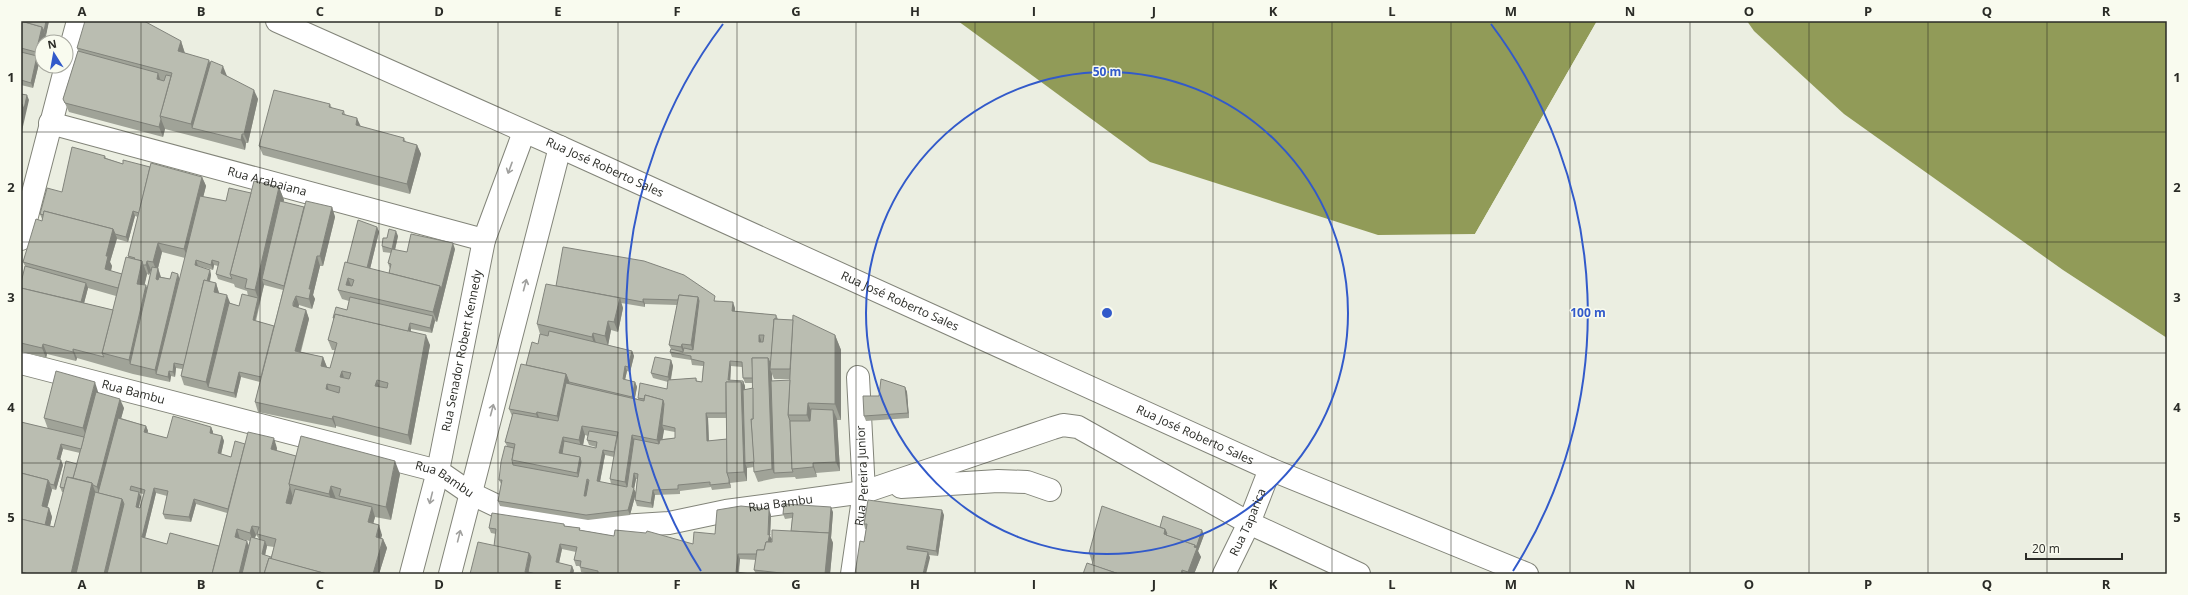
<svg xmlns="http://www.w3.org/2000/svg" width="2188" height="595" viewBox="0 0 2188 595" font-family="'Open Sans',sans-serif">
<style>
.water{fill:#919b58}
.pier{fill:#ebeee1}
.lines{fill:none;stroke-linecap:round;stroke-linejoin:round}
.minor-casing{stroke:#828479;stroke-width:24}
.major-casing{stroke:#828479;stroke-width:24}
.minor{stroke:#fff;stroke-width:22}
.major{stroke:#fff;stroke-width:22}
.wall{fill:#a0a398;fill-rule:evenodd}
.shaded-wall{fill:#82847c}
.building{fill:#babdb1;stroke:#82847c;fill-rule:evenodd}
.oneway{stroke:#a0a09e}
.grid{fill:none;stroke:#2b2c27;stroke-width:1;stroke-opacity:0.55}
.ring{fill:none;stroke:#325aca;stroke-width:2}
.labels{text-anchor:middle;stroke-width:3;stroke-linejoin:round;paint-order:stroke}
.street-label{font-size:12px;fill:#2b2c27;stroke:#f9fbef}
.centre{fill:#325aca;stroke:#f9fbef;stroke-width:2}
.ring-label{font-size:12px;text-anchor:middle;font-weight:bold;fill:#325aca;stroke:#f9fbef;stroke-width:3;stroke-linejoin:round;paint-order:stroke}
.neatline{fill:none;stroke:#2b2c27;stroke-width:1.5}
.grid-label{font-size:13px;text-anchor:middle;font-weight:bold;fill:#2b2c27}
</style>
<rect width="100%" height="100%" fill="#ebeee1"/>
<g class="water">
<path d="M 958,21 L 1597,21 L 1475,234 L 1378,235 L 1150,162 Z"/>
<path d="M 1747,21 L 2167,21 L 2167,338 L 2063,270 L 1844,114 L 1754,31 Z"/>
</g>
<path class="pier" d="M 1597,21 L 1599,21 L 1475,236 L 1475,234 Z"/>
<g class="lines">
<g class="minor-casing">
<g id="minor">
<path d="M 66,65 L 78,21"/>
<path id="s1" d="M 50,123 L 484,240"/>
<path d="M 21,239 L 66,66"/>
<path id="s2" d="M 21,363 L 438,471 L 470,493 L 518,516 L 605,527 L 669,523 L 726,511 L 864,492 L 1053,428 L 1063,425 L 1078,427 L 1249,523 L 1359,574"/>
<path d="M 901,487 L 998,481 L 1027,482 L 1050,490"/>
<path id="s3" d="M 411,574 L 438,471 L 484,240 L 524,132"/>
<path d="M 450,574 L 560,147"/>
<path id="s4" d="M 852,574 L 864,492 L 858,377"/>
<path id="s5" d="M 1224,574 L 1249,523 L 1270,469"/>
</g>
</g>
<g class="major-casing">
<g id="major">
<path id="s6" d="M 277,21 L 560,147 L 1270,469 L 1527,574"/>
</g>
</g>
<use href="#minor" class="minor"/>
<use href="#major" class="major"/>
</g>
<g class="wall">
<path d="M 21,21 L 49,21 L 44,42 L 42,42 L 42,51 L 33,88 L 21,85 L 21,87 Z"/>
<path d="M 181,41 L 185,53 L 210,64 L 258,99 L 248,143 L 246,143 L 245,150 L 196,137 L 165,129 L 163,137 L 69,112 L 63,99 L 78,51 L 77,48 Z"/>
<path d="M 330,104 L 332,108 L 344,111 L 345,114 L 361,127 L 404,138 L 406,142 L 417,145 L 421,154 L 410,194 L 263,155 L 259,146 Z"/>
<path d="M 105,156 L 106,158 L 123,164 L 150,167 L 202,177 L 206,186 L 203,197 L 226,201 L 251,193 L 279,187 L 284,200 L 283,202 L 304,207 L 332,207 L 335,217 L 323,266 L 320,266 L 313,295 L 315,299 L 312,309 L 299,305 L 298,308 L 306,310 L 309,319 L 301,352 L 323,357 L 327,368 L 330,368 L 335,350 L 332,350 L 328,340 L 334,319 L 333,318 L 347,310 L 349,301 L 342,299 L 338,290 L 347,263 L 377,227 L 379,232 L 370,269 L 389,273 L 390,269 L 388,263 L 391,253 L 383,252 L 382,246 L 387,238 L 398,236 L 395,250 L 407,252 L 455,249 L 437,322 L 435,321 L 432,333 L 411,329 L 411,332 L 430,345 L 411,445 L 336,426 L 336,428 L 258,412 L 255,402 L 260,382 L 241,377 L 236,398 L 184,385 L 181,376 L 182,369 L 176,368 L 175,377 L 171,376 L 170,382 L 133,374 L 77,358 L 76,361 L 47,354 L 46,358 L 21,352 L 21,283 L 25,266 L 23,262 L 42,221 L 43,220 L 42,219 L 40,214 L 62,192 ZM 135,216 L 138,217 L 128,256 L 129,258 L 122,274 L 111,271 L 112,266 L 110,262 L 117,239 L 128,242 ZM 162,252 L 185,258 L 180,279 L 170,279 L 161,277 L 158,268 ZM 214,265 L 218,266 L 216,274 L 218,279 L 234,284 L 235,287 L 247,291 L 248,296 L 239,306 L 230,303 L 219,293 L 216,283 L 210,282 L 211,275 L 210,270 L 197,266 L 198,266 L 213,270 ZM 151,270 L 147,289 L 144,285 L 147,274 L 149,275 ZM 264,285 L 283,290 L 274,326 L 256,321 ZM 88,288 L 116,296 L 113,310 L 84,303 Z"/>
<path d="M 556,286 L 717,301 L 735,308 L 735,311 L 776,315 L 778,319 L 835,335 L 841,350 L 841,420 L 837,420 L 840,471 L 816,473 L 817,477 L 796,479 L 795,477 L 776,478 L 758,482 L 754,472 L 754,467 L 747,468 L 747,481 L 730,483 L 731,488 L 712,490 L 711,487 L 680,491 L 680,494 L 655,495 L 653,508 L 637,506 L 635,500 L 635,496 L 630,515 L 588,520 L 500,506 L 498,501 L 501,484 L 499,480 L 507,446 L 505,442 L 512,416 L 509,409 L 526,365 L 548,336 L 540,334 L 537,324 ZM 621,303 L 645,307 L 645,304 L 677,305 L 669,345 L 671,349 L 670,352 L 672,357 L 691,360 L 692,365 L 703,366 L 702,382 L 697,381 L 696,378 L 671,380 L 673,366 L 671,360 L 651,373 L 653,378 L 668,382 L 667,389 L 638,398 L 638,399 L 635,398 L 637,387 L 635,382 L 625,380 L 627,371 L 630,372 L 634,356 L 632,351 L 608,345 L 611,330 L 618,332 L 623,308 ZM 731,366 L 742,367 L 743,378 L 745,383 L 753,383 L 753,388 L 745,390 L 745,386 L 743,381 L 730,380 ZM 772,374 L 774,379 L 790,379 L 790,380 L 772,381 ZM 708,418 L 726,418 L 727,439 L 709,441 ZM 664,430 L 675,432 L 675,438 L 662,439 ZM 585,435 L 588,436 L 587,440 L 589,445 L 596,447 L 596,448 L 583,445 ZM 605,455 L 614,457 L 610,479 L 611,484 L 600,482 ZM 636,479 L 637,479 L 636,493 L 634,489 Z"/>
<path d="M 905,387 L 907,392 L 909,418 L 866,421 L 864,416 L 879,396 Z"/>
<path d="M 98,393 L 124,408 L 121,418 L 146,426 L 148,431 L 147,433 L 167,438 L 211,427 L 213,432 L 213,434 L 222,436 L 224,441 L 221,454 L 231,457 L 245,444 L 277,448 L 277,451 L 296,456 L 400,474 L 391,520 L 375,517 L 373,524 L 382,535 L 381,538 L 383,539 L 387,548 L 379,574 L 21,574 L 21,422 L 48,429 L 44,418 ZM 63,449 L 80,453 L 77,464 L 60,487 L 62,492 L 63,492 L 54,527 L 50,526 L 52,517 L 49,508 L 47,507 L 52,489 L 56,490 L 63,465 L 60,459 ZM 139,493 L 143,494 L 140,508 L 139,507 L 141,497 ZM 156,493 L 167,496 L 163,514 L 165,519 L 191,522 L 196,504 L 227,513 L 219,546 L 167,544 L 145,538 ZM 256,535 L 257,536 L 259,539 L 255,538 ZM 241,539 L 250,541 L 249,546 ZM 267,546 L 274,547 L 271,557 L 265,555 Z"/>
<path d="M 784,504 L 833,512 L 831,538 L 833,543 L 830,574 L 756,574 L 754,570 L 756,560 L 740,559 L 739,573 L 751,574 L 590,574 L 581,572 L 580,566 L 576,566 L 574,560 L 576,552 L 562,549 L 559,563 L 572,566 L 574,571 L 494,546 L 496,534 L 491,533 L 489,528 L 564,524 L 565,526 L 580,528 L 580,530 L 614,536 L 693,544 L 715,534 L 771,515 L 770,536 L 771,542 L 791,531 L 792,518 L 785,519 L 783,514 Z"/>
<path d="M 944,515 L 938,556 L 929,555 L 930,558 L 864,542 L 866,529 L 865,529 L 864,524 Z"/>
<path d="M 1160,527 L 1202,530 L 1204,535 L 1198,551 L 1201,557 L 1194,574 L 1083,574 L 1092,565 L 1092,562 L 1089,553 Z"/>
</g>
<g class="shaded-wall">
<path d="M 46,21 L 49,21 L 46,36 L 44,31 Z"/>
<path d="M 42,27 L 46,36 L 44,42 L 42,42 L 42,51 L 33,88 L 31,83 L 37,56 L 36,52 Z"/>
<path d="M 181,41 L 185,54 L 178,51 Z"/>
<path d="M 209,60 L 214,73 L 192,128 L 191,124 Z"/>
<path d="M 223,66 L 227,76 L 225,83 L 221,73 Z"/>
<path d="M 158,73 L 161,82 L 157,79 Z"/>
<path d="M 254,90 L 258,99 L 248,143 L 244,134 Z"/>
<path d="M 27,95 L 29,100 L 21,135 L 21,111 L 22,104 Z"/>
<path d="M 357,118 L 361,127 L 356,125 Z"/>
<path d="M 161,119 L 165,129 L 163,137 L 159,127 Z"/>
<path d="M 242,134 L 246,143 L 245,150 L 241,140 Z"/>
<path d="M 417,145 L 421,154 L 410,194 L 407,184 Z"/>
<path d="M 202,177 L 206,186 L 188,258 L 184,249 Z"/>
<path d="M 279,187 L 284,200 L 265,280 L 262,279 L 264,285 L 254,325 L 253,320 L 258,298 L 255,290 Z"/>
<path d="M 332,207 L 335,217 L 323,266 L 320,256 Z"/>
<path d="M 133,211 L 135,216 L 128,242 L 126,237 Z"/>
<path d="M 377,227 L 379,232 L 368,277 L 366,272 Z"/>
<path d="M 113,229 L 117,238 L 110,262 L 112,266 L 109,279 L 105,269 L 106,256 Z"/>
<path d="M 396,231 L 398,236 L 394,254 L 392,249 Z"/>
<path d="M 158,243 L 162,252 L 157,272 L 153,262 Z"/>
<path d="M 453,243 L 455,249 L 437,322 L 433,312 L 440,286 Z"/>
<path d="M 317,256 L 320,266 L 313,295 L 315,299 L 312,309 L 309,299 L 309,289 Z"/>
<path d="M 196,260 L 198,266 L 196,271 L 195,265 Z"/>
<path d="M 212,260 L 214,265 L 213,270 L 211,265 Z"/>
<path d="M 142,261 L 147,274 L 142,297 L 137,284 Z"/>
<path d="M 147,261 L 151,270 L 149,275 L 146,265 Z"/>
<path d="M 158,268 L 161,278 L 159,289 L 156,279 Z"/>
<path d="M 210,270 L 211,275 L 188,370 L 186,365 Z"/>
<path d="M 178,274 L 181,283 L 156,374 L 155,370 Z"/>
<path d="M 348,278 L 352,288 L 346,285 Z"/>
<path d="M 86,283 L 88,288 L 82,311 L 80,306 Z"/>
<path d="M 216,283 L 219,293 L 218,302 L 214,292 Z"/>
<path d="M 146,285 L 151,298 L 130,364 L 129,360 Z"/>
<path d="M 227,295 L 231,305 L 208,387 L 206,382 Z"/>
<path d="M 296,296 L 299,305 L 297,313 L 293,306 Z"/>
<path d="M 698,297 L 701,306 L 694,355 L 691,345 Z"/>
<path d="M 620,298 L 623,308 L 618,332 L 614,322 Z"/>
<path d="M 643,299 L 645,304 L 645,307 L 643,302 Z"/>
<path d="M 733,302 L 735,308 L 734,316 L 732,311 Z"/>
<path d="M 306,310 L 309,319 L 298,360 L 295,351 Z"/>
<path d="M 433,316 L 435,321 L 432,333 L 430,328 Z"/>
<path d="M 608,321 L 611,330 L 608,346 L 605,336 Z"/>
<path d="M 410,323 L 411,329 L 409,340 L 407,335 Z"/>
<path d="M 593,333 L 596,343 L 595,347 L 592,337 Z"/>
<path d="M 426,335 L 430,345 L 411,445 L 408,435 Z"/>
<path d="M 759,335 L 761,340 L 761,347 L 759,342 Z"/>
<path d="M 835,335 L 841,350 L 841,420 L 835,404 Z"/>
<path d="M 43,344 L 47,354 L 46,358 L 42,348 Z"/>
<path d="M 682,344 L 685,353 L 684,354 L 681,347 Z"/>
<path d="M 73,349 L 77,358 L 76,361 L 73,352 Z"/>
<path d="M 632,351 L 634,356 L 630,372 L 628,367 Z"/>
<path d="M 323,357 L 327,367 L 325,376 L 321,366 Z"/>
<path d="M 768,358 L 772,368 L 770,369 L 772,374 L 775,473 L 774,473 L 772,469 Z"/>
<path d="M 671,360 L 673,366 L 670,382 L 668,377 Z"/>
<path d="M 730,361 L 731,366 L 730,385 L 728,380 Z"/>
<path d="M 174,363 L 176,368 L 175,377 L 173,372 Z"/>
<path d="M 625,366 L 627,371 L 624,384 L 623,379 Z"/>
<path d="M 169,371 L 171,376 L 170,382 L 168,377 Z"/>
<path d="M 342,371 L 345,381 L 340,377 Z"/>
<path d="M 239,372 L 241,377 L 236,398 L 234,393 Z"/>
<path d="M 566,374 L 571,388 L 562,430 L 557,416 Z"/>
<path d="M 377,380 L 380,389 L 375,386 Z"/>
<path d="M 743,381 L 745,386 L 747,463 L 745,463 L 747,468 L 747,481 L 744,472 L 741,382 Z"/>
<path d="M 95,382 L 100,398 L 89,443 L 83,428 Z"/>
<path d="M 635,382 L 637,387 L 634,402 L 632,397 Z"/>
<path d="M 327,384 L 330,394 L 326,389 Z"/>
<path d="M 905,387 L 907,392 L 909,418 L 908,413 Z"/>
<path d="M 120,399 L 124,408 L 100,496 L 97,487 Z"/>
<path d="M 663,400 L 666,409 L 662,425 L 664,430 L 661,449 L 657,440 Z"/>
<path d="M 808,403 L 814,418 L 813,431 L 807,415 Z"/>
<path d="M 833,410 L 837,419 L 840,471 L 836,462 Z"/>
<path d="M 537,412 L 542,425 L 541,427 L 536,414 Z"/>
<path d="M 706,413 L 708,418 L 709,446 L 707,441 Z"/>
<path d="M 333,416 L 336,426 L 336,428 L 332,419 Z"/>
<path d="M 146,426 L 148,431 L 146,437 L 144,432 Z"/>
<path d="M 582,426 L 585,435 L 582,450 L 579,440 Z"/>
<path d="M 211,427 L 213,432 L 212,438 L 210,433 Z"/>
<path d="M 632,435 L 636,444 L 629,492 L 625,482 Z"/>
<path d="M 222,436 L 224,441 L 220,459 L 218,453 Z"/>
<path d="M 563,437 L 566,447 L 561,458 L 559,453 Z"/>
<path d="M 274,438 L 277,448 L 274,459 L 271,449 Z"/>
<path d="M 61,444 L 63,449 L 59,464 L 57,459 Z"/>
<path d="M 603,450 L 605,455 L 599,486 L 597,481 Z"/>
<path d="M 580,457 L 583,467 L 580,482 L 577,473 Z"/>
<path d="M 61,460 L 63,465 L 56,490 L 54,485 Z"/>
<path d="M 395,461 L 400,474 L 391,520 L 386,507 Z"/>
<path d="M 813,463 L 816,473 L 817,477 L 813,467 Z"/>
<path d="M 634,473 L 636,479 L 634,489 L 636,493 L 630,515 L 628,510 Z"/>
<path d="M 587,479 L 589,484 L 585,501 L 584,496 Z"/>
<path d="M 729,479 L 730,483 L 731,488 L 729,483 Z"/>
<path d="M 48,480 L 52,490 L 45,516 L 42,506 Z"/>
<path d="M 92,483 L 99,502 L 82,574 L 71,574 Z"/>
<path d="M 331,486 L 336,499 L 334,507 L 329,494 Z"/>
<path d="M 290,487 L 293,497 L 289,512 L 286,503 Z"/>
<path d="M 154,488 L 156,493 L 144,542 L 142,537 Z"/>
<path d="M 653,490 L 655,495 L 653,508 L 651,503 Z"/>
<path d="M 139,492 L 141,497 L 138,512 L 136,507 Z"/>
<path d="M 122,499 L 126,509 L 110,574 L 104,574 Z"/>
<path d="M 194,499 L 196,504 L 191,522 L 189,517 Z"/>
<path d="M 372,507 L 375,517 L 371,532 L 368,522 Z"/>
<path d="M 831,507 L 833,512 L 831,538 L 833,543 L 830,574 L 825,574 Z"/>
<path d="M 49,508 L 52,517 L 46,543 L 43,533 Z"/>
<path d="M 769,509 L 771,515 L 770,536 L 772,539 L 768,560 Z"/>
<path d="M 942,510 L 944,515 L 938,556 L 936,551 Z"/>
<path d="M 379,525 L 382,535 L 379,546 L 376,537 Z"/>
<path d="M 252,526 L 256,535 L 253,542 L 250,533 Z"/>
<path d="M 237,529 L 240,539 L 235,537 Z"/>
<path d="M 1165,529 L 1169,539 L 1164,534 Z"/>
<path d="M 1202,530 L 1204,535 L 1198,551 L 1201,557 L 1194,574 L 1189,574 L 1188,572 L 1194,547 Z"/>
<path d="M 383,539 L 387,548 L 379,574 L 373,574 Z"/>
<path d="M 247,541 L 251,551 L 245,574 L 239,574 Z"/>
<path d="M 265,541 L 267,546 L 264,560 L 262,554 Z"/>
<path d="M 560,544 L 562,549 L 558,567 L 556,562 Z"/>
<path d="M 928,552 L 930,558 L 926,574 L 923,574 Z"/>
<path d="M 529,553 L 533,563 L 530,574 L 525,572 Z"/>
<path d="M 738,554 L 740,559 L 738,574 L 736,572 Z"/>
<path d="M 572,566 L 574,571 L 573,574 L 570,574 Z"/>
<path d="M 1182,570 L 1184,574 L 1181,574 Z"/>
</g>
<g class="building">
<path d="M 21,21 L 42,27 L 36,52 L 21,48 Z"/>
<path d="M 21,21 L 46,21 L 44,31 L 42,27 Z"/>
<path d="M 85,21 L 144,21 L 181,41 L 178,51 L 209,60 L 191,124 L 160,116 L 172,73 L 77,48 Z"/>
<path d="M 78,51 L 158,73 L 157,79 L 164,81 L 166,75 L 171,76 L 160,116 L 161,119 L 159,127 L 65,103 L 63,99 Z"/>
<path d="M 21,52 L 37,56 L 31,83 L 21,80 Z"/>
<path d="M 211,61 L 223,66 L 221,73 L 254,90 L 244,134 L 242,134 L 241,140 L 192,128 Z"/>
<path d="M 274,90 L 330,104 L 329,107 L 344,111 L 342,114 L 357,118 L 356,125 L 404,138 L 403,141 L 417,145 L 407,184 L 259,146 Z"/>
<path d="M 21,94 L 27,95 L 24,109 L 22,104 L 21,104 Z"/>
<path d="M 72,147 L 105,156 L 104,158 L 123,164 L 123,160 L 150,167 L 139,213 L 133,211 L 126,237 L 115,234 L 113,229 L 44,211 L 44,215 L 40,214 L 47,188 L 62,192 Z"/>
<path d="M 151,163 L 202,177 L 184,249 L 158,243 L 153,262 L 147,261 L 146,265 L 143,265 L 142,261 L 134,259 L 135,258 L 128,256 Z"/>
<path d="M 254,181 L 279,187 L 255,290 L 245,288 L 247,279 L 230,274 Z"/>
<path d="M 229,188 L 251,193 L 230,274 L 232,279 L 216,274 L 219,262 L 212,260 L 211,265 L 196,260 L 195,265 L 210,270 L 207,281 L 204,280 L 184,365 L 174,363 L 173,372 L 169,371 L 168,377 L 156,374 L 200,196 L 226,201 Z"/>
<path d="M 280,201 L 304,207 L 284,286 L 262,279 Z"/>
<path d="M 306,201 L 332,207 L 320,256 L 317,256 L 309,289 L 311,289 L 309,299 L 296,296 L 293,303 L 293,306 L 306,310 L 295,351 L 323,357 L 321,366 L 330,368 L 337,343 L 328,340 L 335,314 L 426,335 L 408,435 L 333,416 L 332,419 L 255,402 ZM 342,371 L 351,373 L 349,379 L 340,377 ZM 377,380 L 388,383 L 387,388 L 375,386 ZM 327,384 L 340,387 L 339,393 L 326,389 Z"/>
<path d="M 44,211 L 113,229 L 106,256 L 108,256 L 105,269 L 122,274 L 118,288 L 23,262 L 36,219 L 42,221 Z"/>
<path d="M 358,220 L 377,227 L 367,268 L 347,263 Z"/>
<path d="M 389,229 L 396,231 L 392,249 L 382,246 L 383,238 L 387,238 Z"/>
<path d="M 411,234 L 453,243 L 441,290 L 440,286 L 389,273 L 391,264 L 388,263 L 392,249 L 407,252 Z"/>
<path d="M 563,247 L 644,261 L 684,275 L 715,296 L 714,301 L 733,302 L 732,311 L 776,315 L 776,319 L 774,319 L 771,363 L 770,363 L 768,358 L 752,358 L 753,378 L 743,378 L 742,362 L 730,361 L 728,380 L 743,381 L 743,386 L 741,382 L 726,382 L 726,413 L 706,413 L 707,441 L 727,439 L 727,473 L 729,479 L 729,483 L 710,485 L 710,482 L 678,485 L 678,489 L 653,490 L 651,503 L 635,500 L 638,474 L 634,473 L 632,487 L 634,488 L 628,510 L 586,515 L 498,501 L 502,480 L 499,480 L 501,462 L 505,446 L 514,448 L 512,460 L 513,465 L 578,477 L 581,462 L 580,457 L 562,454 L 564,441 L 596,448 L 597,442 L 587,440 L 589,431 L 617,436 L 614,452 L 603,450 L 597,481 L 627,487 L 634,439 L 659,444 L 660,440 L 675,438 L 675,428 L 662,425 L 664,404 L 663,400 L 645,395 L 644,399 L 638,398 L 640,383 L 667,389 L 668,380 L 696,378 L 696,381 L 702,382 L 704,362 L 691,359 L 691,356 L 670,352 L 671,349 L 683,352 L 684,348 L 693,350 L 699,301 L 698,297 L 679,295 L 678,300 L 643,299 L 643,302 L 556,286 ZM 759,335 L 764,335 L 763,342 L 759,342 ZM 587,479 L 589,480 L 586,496 L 584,496 Z"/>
<path d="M 126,257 L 142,261 L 137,284 L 146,285 L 129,360 L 102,353 Z"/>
<path d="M 345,262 L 440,286 L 433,312 L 338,290 ZM 348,278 L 354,280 L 352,286 L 346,285 Z"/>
<path d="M 25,266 L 86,283 L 81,302 L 21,288 L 21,283 Z"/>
<path d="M 152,267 L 158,268 L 156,279 L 158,280 L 159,277 L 170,279 L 172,272 L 178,274 L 155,370 L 130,364 Z"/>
<path d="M 204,280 L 216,283 L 214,292 L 227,295 L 206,382 L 181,376 Z"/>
<path d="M 546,284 L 620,298 L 614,322 L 608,321 L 605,336 L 593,333 L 592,337 L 537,324 Z"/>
<path d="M 21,288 L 113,310 L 102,353 L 104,357 L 73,349 L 73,352 L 43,344 L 42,348 L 21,343 Z"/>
<path d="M 242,294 L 258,298 L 253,320 L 274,326 L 261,377 L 239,372 L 234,393 L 208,387 L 229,303 L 239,306 Z"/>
<path d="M 679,295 L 698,297 L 691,345 L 682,344 L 681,347 L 669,345 Z"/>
<path d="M 350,297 L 433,316 L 430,328 L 410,323 L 408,331 L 335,314 L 334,318 L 333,318 L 336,307 L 347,310 Z"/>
<path d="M 793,315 L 835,335 L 835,404 L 808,403 L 807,415 L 788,415 Z"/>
<path d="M 774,319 L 793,320 L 790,369 L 770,369 Z"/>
<path d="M 549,331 L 632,351 L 628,367 L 625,366 L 623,379 L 635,382 L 632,397 L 569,382 L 566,374 L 526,365 L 532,342 L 538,344 L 540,334 L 548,336 Z"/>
<path d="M 655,357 L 671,360 L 668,377 L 651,373 Z"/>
<path d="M 752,358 L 768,358 L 772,469 L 754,472 L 751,419 L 753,419 Z"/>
<path d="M 521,364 L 566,374 L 557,416 L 537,412 L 536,414 L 509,409 Z"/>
<path d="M 56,371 L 95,382 L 83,428 L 44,418 Z"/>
<path d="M 881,379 L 905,387 L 908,413 L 864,416 L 863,396 L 879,396 Z"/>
<path d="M 790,380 L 788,415 L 790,421 L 792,469 L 793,472 L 774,473 L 771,381 Z"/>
<path d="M 726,382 L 741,382 L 744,472 L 727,473 Z"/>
<path d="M 566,383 L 644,401 L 645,395 L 663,400 L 657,440 L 632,435 L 625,482 L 610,479 L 618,432 L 582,426 L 579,440 L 563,437 L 559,453 L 580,457 L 577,473 L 512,460 L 515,444 L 505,442 L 513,413 L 558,421 Z"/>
<path d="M 753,388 L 753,419 L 751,419 L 754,462 L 745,463 L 743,390 Z"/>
<path d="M 96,392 L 120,399 L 97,487 L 93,485 L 92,483 L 73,478 Z"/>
<path d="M 811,409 L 833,410 L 836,462 L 813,463 L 813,467 L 792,469 L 790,421 L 810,421 Z"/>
<path d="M 173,416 L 211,427 L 210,433 L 222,436 L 218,453 L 231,457 L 235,441 L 245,444 L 228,509 L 194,499 L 189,517 L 163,514 L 168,491 L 154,488 L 142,537 L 167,544 L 170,533 L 219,546 L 212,574 L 107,574 L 124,504 L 122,499 L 98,493 L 118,418 L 146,426 L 144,432 L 167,438 ZM 131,486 L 145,490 L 140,508 L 136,507 L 139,492 L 130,490 Z"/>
<path d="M 21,422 L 84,437 L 81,449 L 61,444 L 57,459 L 61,460 L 54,485 L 50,484 L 48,480 L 21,473 Z"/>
<path d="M 248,432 L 274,438 L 271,449 L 296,456 L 289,484 L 290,487 L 286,503 L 291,504 L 295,489 L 372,507 L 368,522 L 379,525 L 376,537 L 383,539 L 373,574 L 327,574 L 271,559 L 276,539 L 257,534 L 259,527 L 252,526 L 250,533 L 237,529 L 235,537 L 247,541 L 239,574 L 212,574 Z"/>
<path d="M 301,436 L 395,461 L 386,507 L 339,496 L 341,489 L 331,486 L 329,494 L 289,484 Z"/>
<path d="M 66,461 L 77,464 L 73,478 L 67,477 L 64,488 L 60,487 Z"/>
<path d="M 21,473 L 48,480 L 42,506 L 49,508 L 45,525 L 21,519 Z"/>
<path d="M 67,477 L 92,483 L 71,574 L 29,574 L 21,572 L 21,519 L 54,527 Z"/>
<path d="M 95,492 L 122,499 L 104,574 L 76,574 Z"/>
<path d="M 868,500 L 942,510 L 936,551 L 907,546 L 907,549 L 928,552 L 923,574 L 855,574 L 860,541 L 864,542 L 867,524 L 864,524 Z"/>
<path d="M 784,504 L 831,507 L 829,533 L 791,531 L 793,513 L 783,514 Z"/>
<path d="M 741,506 L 769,509 L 768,535 L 770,534 L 768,542 L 766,542 L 764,550 L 757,550 L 757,554 L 738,554 L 736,572 L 751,574 L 598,574 L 598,571 L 580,567 L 581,561 L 574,560 L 577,547 L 560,544 L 556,562 L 572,566 L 570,574 L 536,574 L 528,572 L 531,557 L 529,553 L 494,546 L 496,529 L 489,528 L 492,513 L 564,524 L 564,526 L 580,528 L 579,530 L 614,536 L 615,530 L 646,533 L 647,531 L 693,544 L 694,532 L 715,534 L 717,510 Z"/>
<path d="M 1102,506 L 1165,529 L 1164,534 L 1195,545 L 1194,547 L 1197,548 L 1188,572 L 1182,570 L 1181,574 L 1119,574 L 1092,565 L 1094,555 L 1089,553 Z"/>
<path d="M 1163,516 L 1202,530 L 1196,548 L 1195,545 L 1166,535 L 1167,534 L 1165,529 L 1160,527 Z"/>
<path d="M 772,530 L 829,533 L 825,574 L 790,574 L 754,570 L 757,550 L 764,550 L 766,542 L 772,542 Z"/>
<path d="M 251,537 L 265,541 L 262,554 L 271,557 L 271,559 L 269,558 L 264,574 L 242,574 Z"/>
<path d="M 478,542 L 529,553 L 525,572 L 536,574 L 470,574 Z"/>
<path d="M 269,558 L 327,574 L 264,574 Z"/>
<path d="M 1087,563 L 1119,574 L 1083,574 Z"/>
</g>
<defs><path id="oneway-shaft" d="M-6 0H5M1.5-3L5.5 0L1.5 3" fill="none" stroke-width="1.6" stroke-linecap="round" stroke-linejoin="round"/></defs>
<g class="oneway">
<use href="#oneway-shaft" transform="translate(510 168) rotate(110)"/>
<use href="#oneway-shaft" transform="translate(525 285) rotate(-75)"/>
<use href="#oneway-shaft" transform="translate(492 410) rotate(-75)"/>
<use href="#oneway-shaft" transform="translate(431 498) rotate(104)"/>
<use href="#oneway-shaft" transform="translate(459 536) rotate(-76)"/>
</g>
<path class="grid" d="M 141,21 L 141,574M 260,21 L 260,574M 379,21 L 379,574M 498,21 L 498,574M 618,21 L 618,574M 737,21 L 737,574M 856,21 L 856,574M 975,21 L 975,574M 1094,21 L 1094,574M 1213,21 L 1213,574M 1332,21 L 1332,574M 1451,21 L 1451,574M 1570,21 L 1570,574M 1690,21 L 1690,574M 1809,21 L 1809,574M 1928,21 L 1928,574M 2047,21 L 2047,574M 21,132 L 2167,132M 21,242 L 2167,242M 21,353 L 2167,353M 21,463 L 2167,463"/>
<g class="ring">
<circle cx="1107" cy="313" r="241"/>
<path d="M701 571A481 481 0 0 1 723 24M1491 24A481 481 0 0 1 1513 571"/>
</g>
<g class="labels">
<g class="street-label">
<text dy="4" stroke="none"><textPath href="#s6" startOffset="359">Rua José Roberto Sales</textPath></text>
<text dy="4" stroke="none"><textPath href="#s1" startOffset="225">Rua Arabaiana</textPath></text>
<text dy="4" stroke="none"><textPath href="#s6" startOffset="683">Rua José Roberto Sales</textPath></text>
<text dy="4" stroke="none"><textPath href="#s3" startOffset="229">Rua Senador Robert Kennedy</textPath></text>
<text dy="4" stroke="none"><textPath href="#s2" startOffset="116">Rua Bambu</textPath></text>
<text dy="4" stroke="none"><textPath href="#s6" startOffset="1007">Rua José Roberto Sales</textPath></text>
<text dy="4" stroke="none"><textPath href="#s4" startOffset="99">Rua Pereira Junior</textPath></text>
<text dy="4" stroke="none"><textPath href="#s2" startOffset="440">Rua Bambu</textPath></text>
<text dy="4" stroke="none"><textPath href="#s2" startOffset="788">Rua Bambu</textPath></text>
<text dy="4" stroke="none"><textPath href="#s5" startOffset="57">Rua Taparica</textPath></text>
</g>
</g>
<circle cx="1107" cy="313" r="6" class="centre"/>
<g class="ring-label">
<text x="1107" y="76">50 m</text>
<text x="1588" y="317">100 m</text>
</g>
<rect width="2188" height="595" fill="none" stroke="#f9fbef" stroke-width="44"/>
<g transform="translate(54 54) rotate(349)"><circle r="19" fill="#f9fbef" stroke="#a7a89f"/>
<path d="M0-3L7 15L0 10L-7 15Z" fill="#325aca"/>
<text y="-6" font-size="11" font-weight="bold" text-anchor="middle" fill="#2b2c27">N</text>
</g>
<path d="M2026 553v6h96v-6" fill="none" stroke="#2b2c27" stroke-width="2"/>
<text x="2032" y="553" font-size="12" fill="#2b2c27" stroke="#f9fbef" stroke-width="3" paint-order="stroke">20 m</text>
<rect x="22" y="22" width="2144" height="551" class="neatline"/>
<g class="grid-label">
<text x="82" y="16">A</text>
<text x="201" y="16">B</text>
<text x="320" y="16">C</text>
<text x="439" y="16">D</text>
<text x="558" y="16">E</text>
<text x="677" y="16">F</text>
<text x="796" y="16">G</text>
<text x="915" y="16">H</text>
<text x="1034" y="16">I</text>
<text x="1154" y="16">J</text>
<text x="1273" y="16">K</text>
<text x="1392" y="16">L</text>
<text x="1511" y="16">M</text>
<text x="1630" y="16">N</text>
<text x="1749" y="16">O</text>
<text x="1868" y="16">P</text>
<text x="1987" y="16">Q</text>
<text x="2106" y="16">R</text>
<text x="11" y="82">1</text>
<text x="2177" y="82">1</text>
<text x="11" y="192">2</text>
<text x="2177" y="192">2</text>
<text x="11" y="302">3</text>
<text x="2177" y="302">3</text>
<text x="11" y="412">4</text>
<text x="2177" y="412">4</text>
<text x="11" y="522">5</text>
<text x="2177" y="522">5</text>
<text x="82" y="589">A</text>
<text x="201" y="589">B</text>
<text x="320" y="589">C</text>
<text x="439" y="589">D</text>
<text x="558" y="589">E</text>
<text x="677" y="589">F</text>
<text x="796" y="589">G</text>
<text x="915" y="589">H</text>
<text x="1034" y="589">I</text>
<text x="1154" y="589">J</text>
<text x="1273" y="589">K</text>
<text x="1392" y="589">L</text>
<text x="1511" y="589">M</text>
<text x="1630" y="589">N</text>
<text x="1749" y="589">O</text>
<text x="1868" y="589">P</text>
<text x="1987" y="589">Q</text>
<text x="2106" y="589">R</text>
</g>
</svg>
